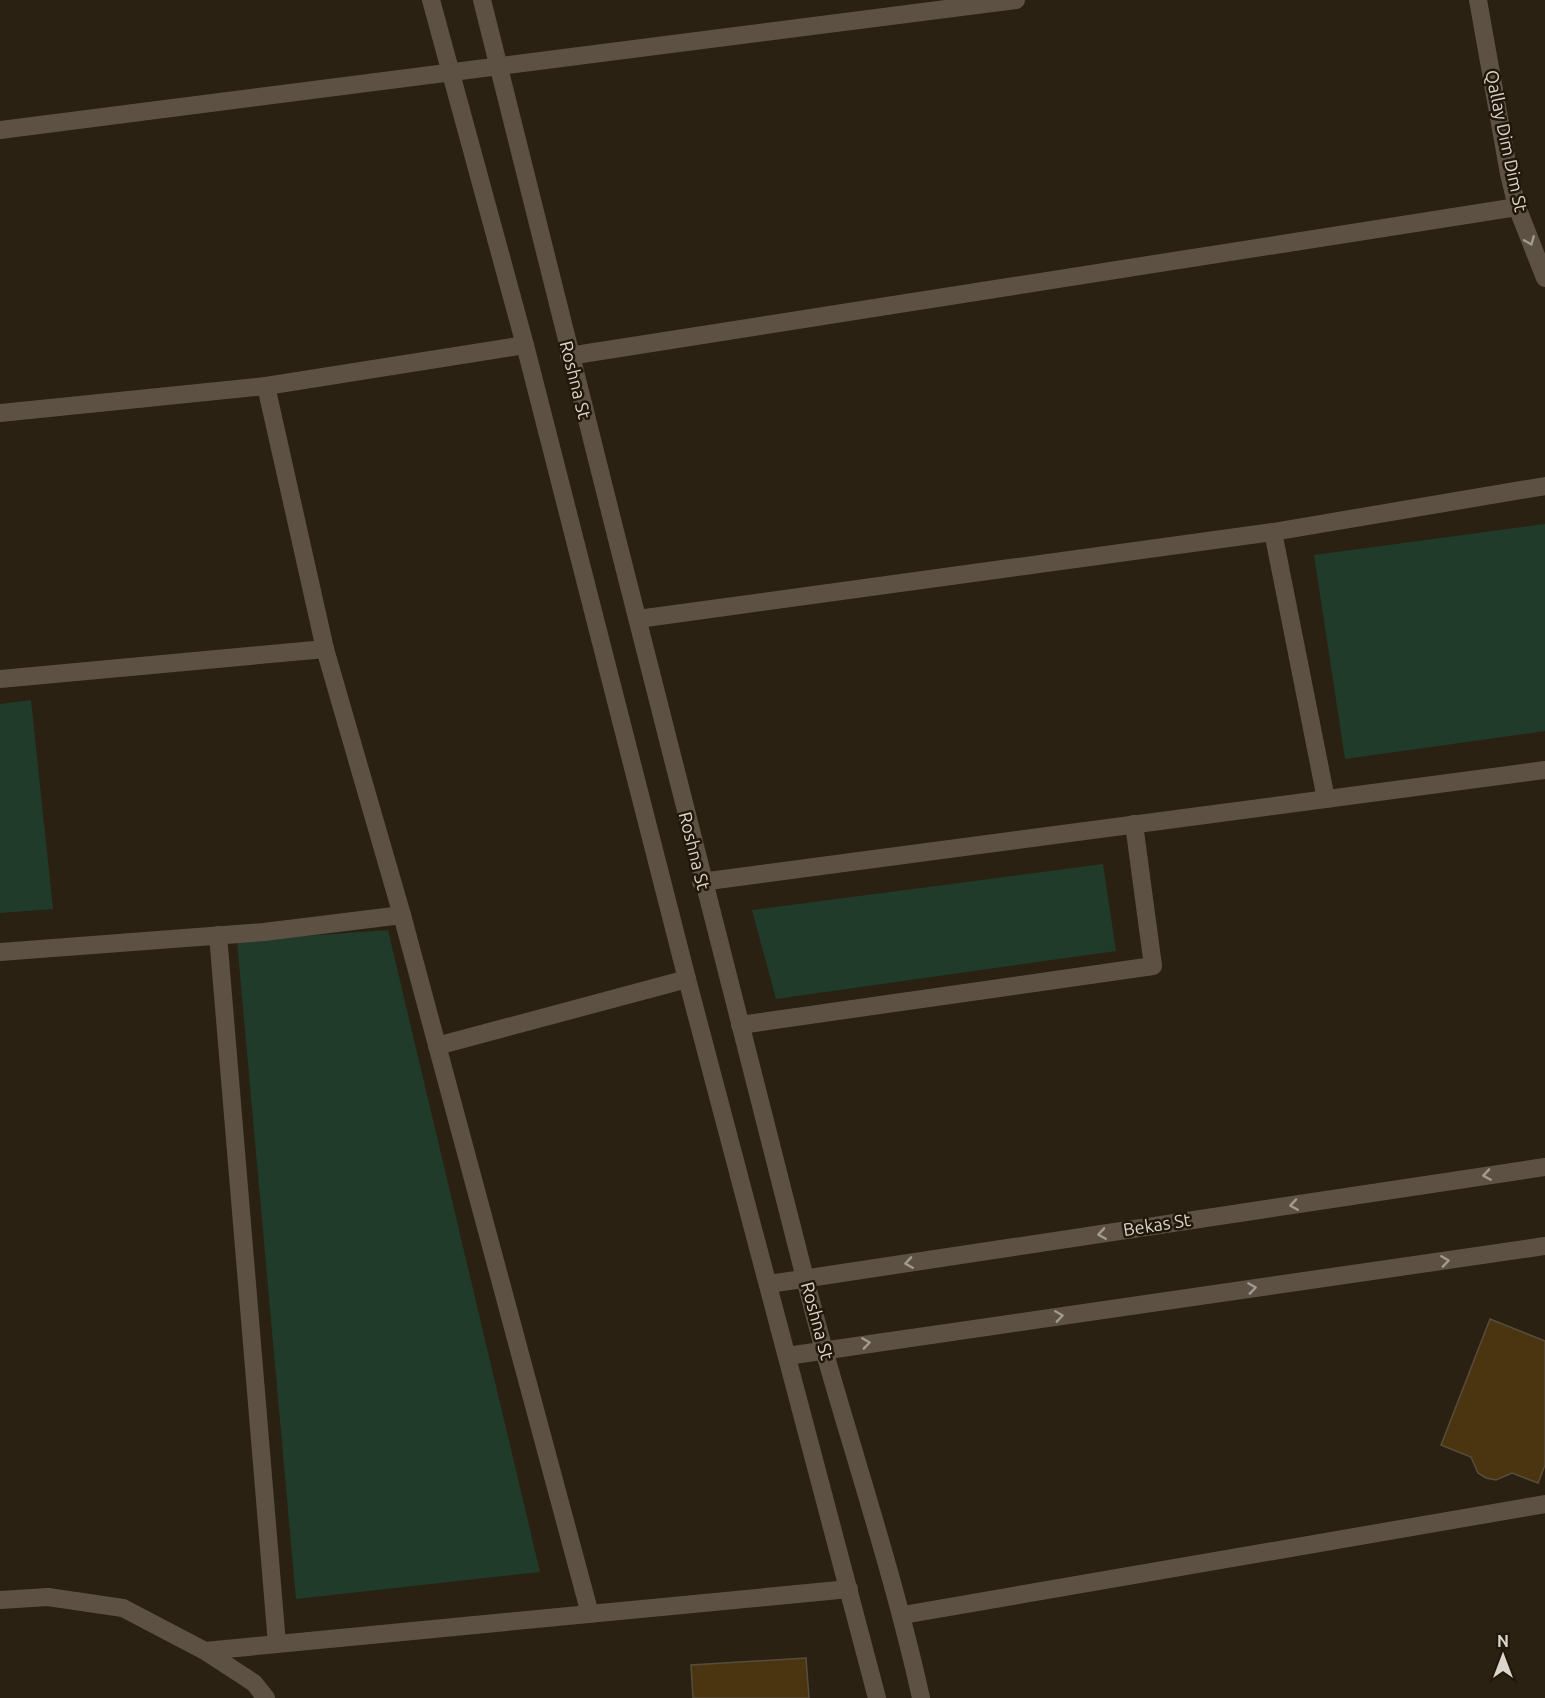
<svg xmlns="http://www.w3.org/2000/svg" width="1545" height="1698" viewBox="0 0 1545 1698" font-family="Ubuntu,sans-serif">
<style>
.green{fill:#203b2a}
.building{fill:#4b3511;stroke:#584d3c;stroke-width:1.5}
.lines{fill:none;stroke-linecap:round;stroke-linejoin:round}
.street{stroke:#5d5144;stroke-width:18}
.oneway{stroke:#a39a8f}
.labels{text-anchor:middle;stroke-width:5;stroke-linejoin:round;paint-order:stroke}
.street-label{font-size:18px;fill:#dcd5cc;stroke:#211809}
</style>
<rect width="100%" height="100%" fill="#2b2112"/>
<g class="green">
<path d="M 1545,524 L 1545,731 L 1345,759 L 1314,555 Z"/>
<path d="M 31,700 L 53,909 L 0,913 L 0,704 Z"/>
<path d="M 1103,864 L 1116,951 L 776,999 L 752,910 Z"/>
<path d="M 388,930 L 540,1572 L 296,1599 L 237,941 Z"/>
</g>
<g class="building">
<path d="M 1490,1319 L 1545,1341 L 1545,1465 L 1538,1483 L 1512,1473 L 1496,1480 L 1486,1478 L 1478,1473 L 1471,1457 L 1441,1445 Z"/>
<path d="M 806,1658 L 809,1698 L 693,1698 L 691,1665 Z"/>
</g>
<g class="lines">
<g class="street">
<path d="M 431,0 L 525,345 L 687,979 L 877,1698"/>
<path d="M 482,0 C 581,396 680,793 782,1188 C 796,1242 809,1296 824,1350 C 857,1466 895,1580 921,1698"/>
<path d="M 1478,0 L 1509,174 L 1517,207 L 1545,278"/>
<path d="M 0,130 L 1016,0"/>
<path d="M 569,356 L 1517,207"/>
<path d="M 266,386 L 325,649 L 402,915 L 590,1614"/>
<path d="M 0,413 L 266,386 L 525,345"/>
<path d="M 1273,532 L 1326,799"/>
<path d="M 638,619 L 1273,532 L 1545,486"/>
<path d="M 0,679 L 325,649"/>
<path d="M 701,882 L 1545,770"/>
<path d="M 218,935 L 277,1644"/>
<path d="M 0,952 L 264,932 L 402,915"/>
<path d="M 740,1025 L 1153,966 L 1134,824"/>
<path d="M 437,1046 L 687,979"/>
<path d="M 769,1284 L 1545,1167"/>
<path d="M 787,1356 L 1545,1246"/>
<path d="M 0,1600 L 48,1597 L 123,1608 L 205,1651 L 254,1683 L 266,1698"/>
<path d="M 903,1615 L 1545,1504"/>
<path d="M 205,1651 L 849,1589"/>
</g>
</g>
<defs><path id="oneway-chevron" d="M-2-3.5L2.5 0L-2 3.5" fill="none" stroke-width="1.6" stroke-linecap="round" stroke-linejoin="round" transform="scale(1.5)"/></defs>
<g class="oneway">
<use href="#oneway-chevron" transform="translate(1530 241) rotate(68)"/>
<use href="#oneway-chevron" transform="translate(1487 1175) rotate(171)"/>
<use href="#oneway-chevron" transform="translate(1294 1205) rotate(171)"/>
<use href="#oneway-chevron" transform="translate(1102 1234) rotate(171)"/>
<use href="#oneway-chevron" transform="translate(1445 1261) rotate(-8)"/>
<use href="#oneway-chevron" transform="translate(909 1263) rotate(171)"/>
<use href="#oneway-chevron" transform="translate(1252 1288) rotate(-8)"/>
<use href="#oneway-chevron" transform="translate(1059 1316) rotate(-8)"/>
<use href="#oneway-chevron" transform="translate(866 1343) rotate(-8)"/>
</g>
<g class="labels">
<g class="street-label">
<text transform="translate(1506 141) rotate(78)" y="6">Qallay Dim Dim St</text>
<text transform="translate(575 380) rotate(76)" y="6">Roshna St</text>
<text transform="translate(694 851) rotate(76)" y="6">Roshna St</text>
<text transform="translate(1157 1225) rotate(-9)" y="6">Bekas St</text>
<text transform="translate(817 1321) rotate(75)" y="6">Roshna St</text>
</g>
</g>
<g transform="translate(1503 1656)" stroke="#211809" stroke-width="4.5" paint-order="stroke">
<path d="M0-4.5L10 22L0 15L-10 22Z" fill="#dcd5cc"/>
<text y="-9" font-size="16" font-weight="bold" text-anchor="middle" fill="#dcd5cc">N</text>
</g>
</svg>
